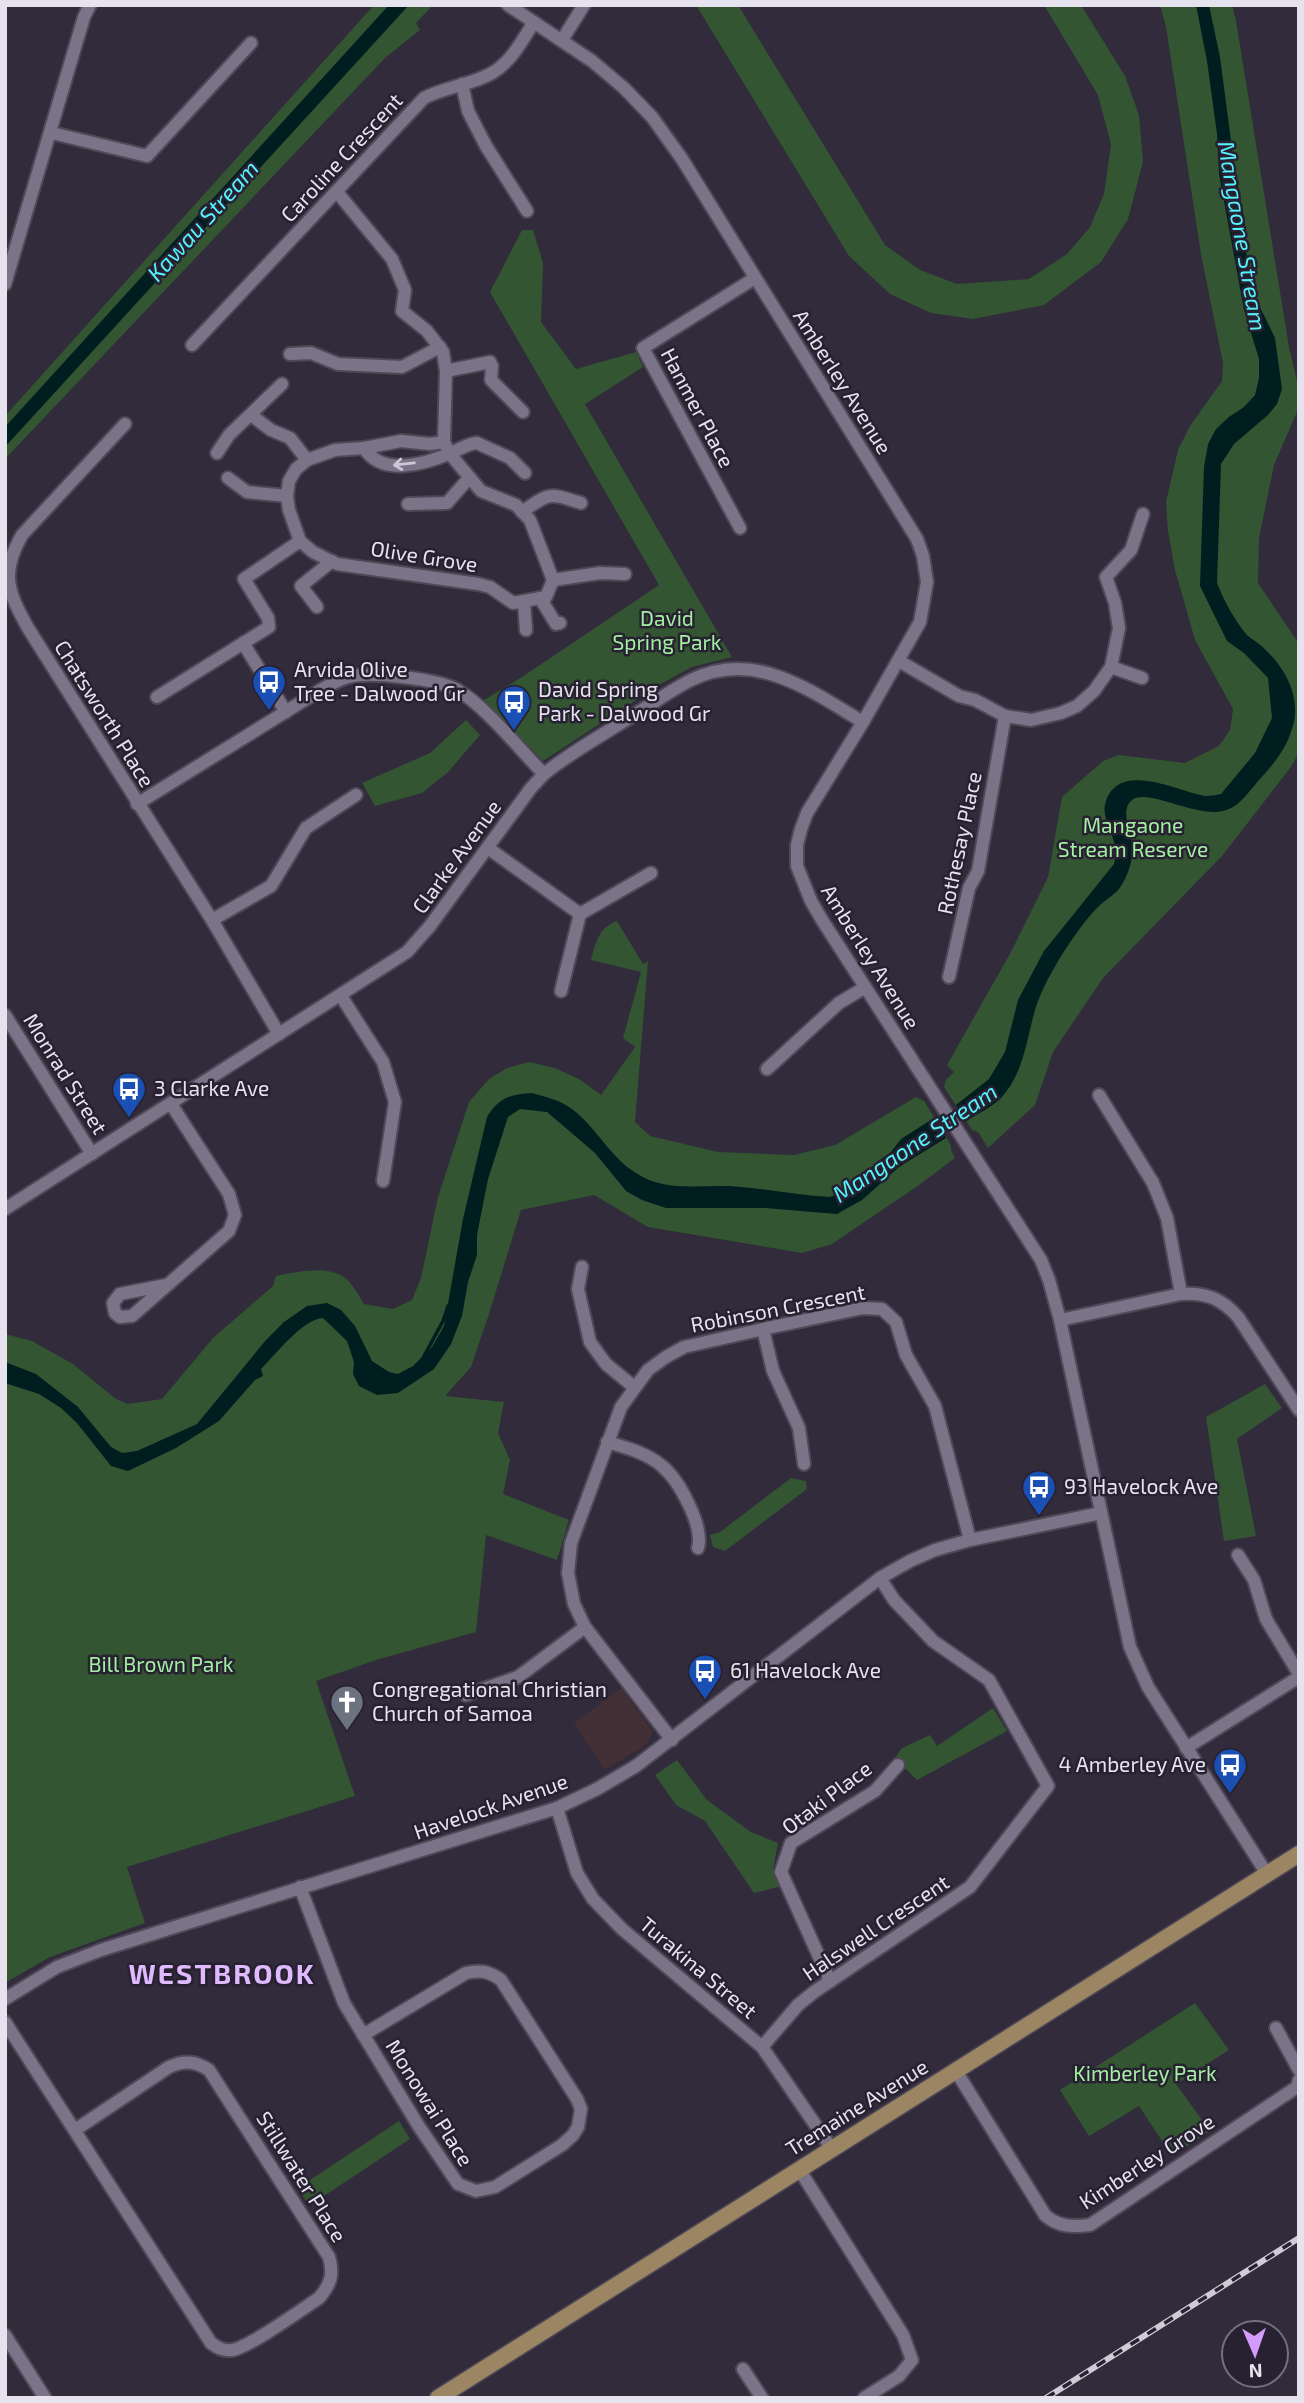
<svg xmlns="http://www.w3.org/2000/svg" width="1304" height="2403" viewBox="0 0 1304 2403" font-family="'Exo 2',sans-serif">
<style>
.commercial{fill:#432f36}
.green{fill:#335532}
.water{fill:#001e20}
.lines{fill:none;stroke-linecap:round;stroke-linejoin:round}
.stream{stroke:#001e20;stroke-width:3.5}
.minor-casing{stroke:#4f4957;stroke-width:16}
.major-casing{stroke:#4f4957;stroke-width:19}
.minor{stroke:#7b7488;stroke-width:12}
.major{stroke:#9b8562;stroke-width:16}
.rail-casing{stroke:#d0cbd7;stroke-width:6}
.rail{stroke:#272131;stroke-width:3.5;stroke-dasharray:10;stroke-linecap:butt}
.oneway{stroke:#ccc7d4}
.labels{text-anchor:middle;stroke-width:5;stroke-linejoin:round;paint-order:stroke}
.street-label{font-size:21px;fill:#e7e3ee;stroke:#272131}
.park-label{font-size:21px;fill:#a4f0a2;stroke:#272131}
.poi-label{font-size:21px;fill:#e7e3ee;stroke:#272131;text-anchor:start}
.water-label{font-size:23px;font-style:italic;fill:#55f1fc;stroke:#272131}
.district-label{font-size:28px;font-weight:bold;letter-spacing:2px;fill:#e0bafe;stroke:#272131}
</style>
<rect width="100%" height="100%" fill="#312b3b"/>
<path class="commercial" d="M 621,1688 L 653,1732 L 647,1744 L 605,1770 L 574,1723 Z"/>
<g class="green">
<path d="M 374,5 L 433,5 L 416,23 L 420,30 L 386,57 L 5,459 L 5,416 Z"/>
<path d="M 696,5 L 738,5 L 885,245 L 920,270 L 957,284 L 1029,279 L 1067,254 L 1090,227 L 1104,194 L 1111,144 L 1098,95 L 1044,5 L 1081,5 L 1125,76 L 1139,115 L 1143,162 L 1128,219 L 1101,262 L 1044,305 L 973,319 L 931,313 L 890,294 L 849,256 Z"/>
<path d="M 1160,5 L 1232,5 L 1236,21 L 1289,347 L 1299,389 L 1299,407 L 1274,465 L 1259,538 L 1258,583 L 1299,644 L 1299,752 L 1291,767 L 1222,856 L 1103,978 L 1053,1052 L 1035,1105 L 988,1148 L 978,1132 L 972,1130 L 944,1087 L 946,1080 L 954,1072 L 947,1065 L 1011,952 L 1048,877 L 1062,797 L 1103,761 L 1119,755 L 1185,763 L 1219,746 L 1230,730 L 1233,709 L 1195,640 L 1175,570 L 1168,531 L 1166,502 L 1178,450 L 1190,426 L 1222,381 L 1223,363 L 1201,254 L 1166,27 Z"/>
<path d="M 522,230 L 533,230 L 543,263 L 541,322 L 576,369 L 636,352 L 643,367 L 585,404 L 732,657 L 692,667 L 659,685 L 543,761 L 484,700 L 522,677 L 659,585 L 490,292 Z"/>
<path d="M 466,720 L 480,735 L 448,772 L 422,793 L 375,806 L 362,783 L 430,753 Z"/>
<path d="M 617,921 L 643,964 L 648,961 L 635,1122 L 650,1136 L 718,1152 L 794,1155 L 835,1145 L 916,1097 L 924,1101 L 951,1145 L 951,1150 L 955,1158 L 919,1185 L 832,1244 L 802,1253 L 648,1227 L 594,1195 L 521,1210 L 489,1314 L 471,1367 L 445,1396 L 504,1402 L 498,1433 L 510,1460 L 503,1494 L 569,1520 L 557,1560 L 486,1535 L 476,1632 L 376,1660 L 316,1681 L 355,1796 L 127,1867 L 145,1923 L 50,1957 L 5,1983 L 5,1334 L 32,1341 L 73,1364 L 116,1399 L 128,1404 L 162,1399 L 213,1338 L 273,1286 L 276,1276 C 296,1272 325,1265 344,1277 C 352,1282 359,1296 364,1304 L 393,1309 L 412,1300 L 421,1278 L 438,1197 L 469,1102 L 489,1079 L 507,1068 L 529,1062 L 555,1068 L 579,1079 L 601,1095 L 635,1047 L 623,1038 L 641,972 L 591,960 C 596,942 598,928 617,921 Z"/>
<path d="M 1265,1384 L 1282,1408 L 1237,1439 L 1256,1536 L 1224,1541 L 1206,1417 Z"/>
<path d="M 791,1478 L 806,1481 L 807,1489 L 725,1551 L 713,1547 L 710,1535 L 720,1532 Z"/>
<path d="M 993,1708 L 1007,1731 L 917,1780 L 895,1758 L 902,1748 L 930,1735 L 937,1746 Z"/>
<path d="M 677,1760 L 707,1800 L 751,1832 L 778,1843 L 773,1869 L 782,1886 L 754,1893 L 705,1821 L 676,1805 L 655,1775 Z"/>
<path d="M 1195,2003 L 1229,2050 L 1176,2084 L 1210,2131 L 1172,2156 L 1139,2106 L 1089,2136 L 1060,2090 Z"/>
<path d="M 399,2121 L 410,2139 L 309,2206 L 298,2188 Z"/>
</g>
<g class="water">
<path d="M 389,5 L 409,5 L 5,447 L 5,427 Z"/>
<path d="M 1196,5 L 1209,5 L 1220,57 L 1235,171 L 1245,223 L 1244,242 L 1255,297 L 1275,338 L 1282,389 L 1277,404 L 1268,415 L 1234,444 L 1221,464 L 1217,583 C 1224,601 1234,619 1246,634 C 1250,638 1254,640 1259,644 C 1281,662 1300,691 1294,722 C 1288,746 1276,762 1259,780 C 1251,789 1241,804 1229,809 C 1202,822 1148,787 1132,800 C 1119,811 1132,832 1132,846 C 1133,854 1131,864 1128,872 C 1118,896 1115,891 1098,907 C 1085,920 1073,938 1063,953 C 1052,971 1041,990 1035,1010 C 1026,1041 1024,1073 1001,1098 C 991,1108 977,1114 966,1121 L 956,1105 L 989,1079 L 1005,1052 L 1018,1000 L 1044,951 L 1114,864 C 1115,859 1116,853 1115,848 C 1114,832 1100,817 1106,801 C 1120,760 1179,792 1205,796 C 1210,796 1216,795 1221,794 L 1255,753 L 1272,718 L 1268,678 L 1244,653 L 1227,641 L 1200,586 L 1204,467 L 1208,444 L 1216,429 L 1229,417 L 1244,407 L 1255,395 L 1259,378 L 1259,359 L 1244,310 L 1219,174 L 1217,134 L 1207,61 Z"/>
<path d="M 532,1093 C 546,1097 560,1100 572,1109 C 596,1127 610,1157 636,1173 C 664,1192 698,1185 729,1186 C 763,1188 797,1195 830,1197 L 846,1191 L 877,1162 L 891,1152 L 901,1139 L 934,1118 L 946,1138 L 899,1167 L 862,1200 L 837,1214 L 765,1208 L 666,1208 L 642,1200 L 626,1191 L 595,1153 L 547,1112 L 520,1109 L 508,1117 L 488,1179 L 477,1235 L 477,1255 L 468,1282 L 462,1316 L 451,1344 L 434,1369 L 398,1393 L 377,1395 L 359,1386 L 353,1374 L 354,1362 L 347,1341 L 323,1318 C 303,1319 276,1354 261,1369 L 263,1376 L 255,1380 L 219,1421 L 176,1448 L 128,1471 L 111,1466 L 77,1423 L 61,1408 L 39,1394 L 5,1383 L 5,1362 L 36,1374 L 78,1407 L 111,1447 L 122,1453 L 137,1451 L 197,1424 L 266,1340 L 284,1322 L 307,1306 L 327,1303 L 341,1310 L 355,1326 L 372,1361 L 389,1372 L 398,1374 L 413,1366 L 432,1347 L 444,1326 L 463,1219 L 487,1117 C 498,1098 511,1094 532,1093 Z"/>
</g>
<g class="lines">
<path class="stream" d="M 424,1356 L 443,1321 L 448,1306"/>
<g class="minor-casing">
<g id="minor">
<path d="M 508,5 L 592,61 L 624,88 L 652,117 L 682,159 L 917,539 L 923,556 L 927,582 L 920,622 L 863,722 L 807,813 L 801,829 L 797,845 L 797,866 L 811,901 L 822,920 L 1041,1260 L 1049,1280 L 1060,1320 L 1130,1647 L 1148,1687 L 1267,1874"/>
<path d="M 562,40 L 584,5"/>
<path d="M 462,84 L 468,111 L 486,146 L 527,211"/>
<path d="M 52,133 L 147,156 L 251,43"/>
<path d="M 337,192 L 392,259 L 405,290 L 402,311 L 427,331 L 443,352 L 446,371 L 444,442 L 450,454 L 481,491 L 516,505 L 530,520 L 553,580 L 546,597 L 513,603 L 490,587 L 478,584 L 337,564 L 313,552 L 300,541 L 289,510 L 287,496 L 289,481 L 296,469 L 307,460 L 335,450 L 364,448 L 401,441 L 430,444 L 444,442"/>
<path d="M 5,284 L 84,17 L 90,5"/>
<path d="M 192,345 L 424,98 C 445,87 471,85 492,73 C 511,62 522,41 534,22"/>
<path d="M 290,354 L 311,353 L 338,364 L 402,367 L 440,347"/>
<path d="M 446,371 L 490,362 L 492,366 L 491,380 L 523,412"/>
<path d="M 251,415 L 271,430 L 290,438 L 307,460"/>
<path d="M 125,424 L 22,535 C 0,573 8,592 28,628 L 212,920 L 279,1034"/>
<path d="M 364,448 C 382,477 425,464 451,453 C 460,449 467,444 477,443 L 510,458 L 525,473"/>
<path d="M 217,453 L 229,435 L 282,384"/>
<path d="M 228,478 L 247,492 L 287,496"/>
<path d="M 408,504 L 447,503 L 469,478"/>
<path d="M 522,512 C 550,492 549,493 581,503"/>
<path d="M 740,528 L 643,348 L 755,278"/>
<path d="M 553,580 L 600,573 L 625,574"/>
<path d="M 540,598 L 556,624 L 560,623"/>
<path d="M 524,602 L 526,630"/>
<path d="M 317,607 L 301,586 L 332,561"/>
<path d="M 243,643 L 286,712"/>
<path d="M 899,661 L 959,696 L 975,700 L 1005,716 L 1031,720 L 1061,713 L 1077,706 L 1094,691 L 1111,667 L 1119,628 L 1115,603 L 1106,577 L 1131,550 L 1143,514"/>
<path d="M 1111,667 L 1142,678"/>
<path d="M 157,697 L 269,627 L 268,618 L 244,579 L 300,541"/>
<path d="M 137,804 L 319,691 C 328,686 337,680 348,677 C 369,671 441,679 459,691 C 487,708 520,750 544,774"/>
<path d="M 488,848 L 580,914"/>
<path d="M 212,920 L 271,886 L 306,828 L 356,795"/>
<path d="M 949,977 L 969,888 L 978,871 L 1005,716"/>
<path d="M 561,991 L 580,914 L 651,873"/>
<path d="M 341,996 L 383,1062 L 395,1102 L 383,1181"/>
<path d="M 5,1015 L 92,1154"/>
<path d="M 767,1069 L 839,1003 L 864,988"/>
<path d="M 1099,1095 L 1153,1183 L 1167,1218 L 1181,1294"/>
<path d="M 5,1209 L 407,952 L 430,926 L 531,788 L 544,774 C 571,752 604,734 634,715 C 652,704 670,691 689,681 C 754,648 809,690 863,722"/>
<path d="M 582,1267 L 578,1289 L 590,1342 L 606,1364 L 634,1387"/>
<path d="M 166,1285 L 120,1294 L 113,1303 L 115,1313 L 120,1317 L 132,1316 L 229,1231 L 235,1215 L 229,1194 L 171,1104"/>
<path d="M 1060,1320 L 1181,1294 C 1206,1292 1222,1299 1238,1317 L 1299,1410"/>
<path d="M 763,1329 L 773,1371 L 799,1428 L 804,1464"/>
<path d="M 607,1442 C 625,1447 647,1453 662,1466 C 679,1480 704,1526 698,1548"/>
<path d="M 1238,1555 L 1254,1580 L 1266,1619 L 1299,1674"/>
<path d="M 466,1695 L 518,1677 L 585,1627"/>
<path d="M 672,1740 L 585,1627 L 574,1604 L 568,1573 L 571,1543 L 621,1407 L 648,1370 L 666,1357 L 684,1347 L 763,1329 L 863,1308 L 882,1309 L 896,1322 L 906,1355 L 935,1406 L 970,1540"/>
<path d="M 1186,1748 L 1299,1677"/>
<path d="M 557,1808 L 577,1873 L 593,1899 L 622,1929 L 762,2047 L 832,2149"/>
<path d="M 300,1887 L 344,2003 L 418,2125 L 458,2184 L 476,2191 L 495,2187 L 562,2145 L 573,2135 L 578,2127 L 581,2109 L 577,2099 L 501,1980 C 489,1971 480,1970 466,1973 L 363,2035"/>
<path d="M 830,1981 L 781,1872 L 791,1843 L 875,1791 L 898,1765"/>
<path d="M 5,1999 L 57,1967 L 101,1950 L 557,1808 L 597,1789 L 636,1766 L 880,1578 L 910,1561 L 935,1550 L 970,1540 L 1101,1513"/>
<path d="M 5,2022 L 211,2343 C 218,2348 223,2351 232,2350 C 250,2347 301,2310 319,2298 C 331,2284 334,2274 329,2257 L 209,2070 C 195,2061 184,2060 169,2067 L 75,2130"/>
<path d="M 1276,2028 L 1299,2070"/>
<path d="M 762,2047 L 798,2005 L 814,1992 L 970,1887 L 1048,1786 L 989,1680 L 933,1641 L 894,1600 L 880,1578"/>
<path d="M 956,2071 L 1045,2215 C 1058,2227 1072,2227 1090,2225 L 1297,2087 L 1299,2080"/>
<path d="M 799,2169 L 903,2335 L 912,2360 L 899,2376 L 864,2398"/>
<path d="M 5,2335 L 45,2398"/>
<path d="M 743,2369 L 762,2398"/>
</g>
</g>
<g class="major-casing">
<path id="major" d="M 438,2398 L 1299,1854"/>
</g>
<use href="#minor" class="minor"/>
<use href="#major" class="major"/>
<g class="rail-casing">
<path id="rail" d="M 1046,2398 L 1299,2238"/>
</g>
<use href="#rail" class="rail"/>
</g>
<defs><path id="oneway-shaft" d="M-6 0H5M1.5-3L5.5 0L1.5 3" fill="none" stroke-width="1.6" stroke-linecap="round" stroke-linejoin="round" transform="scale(1.75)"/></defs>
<use class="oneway" href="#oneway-shaft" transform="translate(404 464) rotate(174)"/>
<defs>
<g id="bus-pin" transform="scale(1.75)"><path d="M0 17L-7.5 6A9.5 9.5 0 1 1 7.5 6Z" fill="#1a4fb4" stroke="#272131"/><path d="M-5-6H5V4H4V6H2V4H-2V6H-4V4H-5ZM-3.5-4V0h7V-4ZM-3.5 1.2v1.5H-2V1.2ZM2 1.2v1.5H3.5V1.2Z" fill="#fff"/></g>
<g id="church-pin" transform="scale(1.75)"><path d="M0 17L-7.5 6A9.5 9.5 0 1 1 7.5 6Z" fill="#6b7280" stroke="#272131"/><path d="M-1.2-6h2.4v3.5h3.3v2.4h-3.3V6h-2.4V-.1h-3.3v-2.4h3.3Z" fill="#fff"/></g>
</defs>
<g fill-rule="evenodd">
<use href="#bus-pin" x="269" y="682"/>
<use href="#bus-pin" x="514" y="702"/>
<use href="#bus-pin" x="129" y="1089"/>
<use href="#bus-pin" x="1039" y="1487"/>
<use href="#bus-pin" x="705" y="1671"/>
<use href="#church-pin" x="347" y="1702"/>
<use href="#bus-pin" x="1230" y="1765"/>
</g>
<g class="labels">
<g class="street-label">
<text transform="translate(342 158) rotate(-47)" y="7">Caroline Crescent</text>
<text transform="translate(842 382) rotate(58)" y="7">Amberley Avenue</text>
<text transform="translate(697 408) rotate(62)" y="7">Hanmer Place</text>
<text transform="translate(424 557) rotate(9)" y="7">Olive Grove</text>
<text transform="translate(104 714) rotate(58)" y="7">Chatsworth Place</text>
<text transform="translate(960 843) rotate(-78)" y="7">Rothesay Place</text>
<text transform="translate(457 857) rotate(-54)" y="7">Clarke Avenue</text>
<text transform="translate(870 957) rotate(58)" y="7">Amberley Avenue</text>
<text transform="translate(65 1074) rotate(58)" y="7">Monrad Street</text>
<text transform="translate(778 1309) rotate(-11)" y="7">Robinson Crescent</text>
<text transform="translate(827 1798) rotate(-37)" y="7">Otaki Place</text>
<text transform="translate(491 1807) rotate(-19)" y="7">Havelock Avenue</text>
<text transform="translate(876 1928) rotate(-34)" y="7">Halswell Crescent</text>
<text transform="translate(698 1968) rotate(40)" y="7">Turakina Street</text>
<text transform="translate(429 2103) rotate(58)" y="7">Monowai Place</text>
<text transform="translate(857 2108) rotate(-32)" y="7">Tremaine Avenue</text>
<text transform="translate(1147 2162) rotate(-33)" y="7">Kimberley Grove</text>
<text transform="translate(301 2177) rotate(58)" y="7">Stillwater Place</text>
</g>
<g class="park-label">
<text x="667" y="626">David<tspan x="667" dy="24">Spring Park</tspan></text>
<text x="1133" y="833">Mangaone<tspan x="1133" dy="24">Stream Reserve</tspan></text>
<text x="161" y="1672">Bill Brown Park</text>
<text x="1145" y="2081">Kimberley Park</text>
</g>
<g class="poi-label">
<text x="294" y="677">Arvida Olive<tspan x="294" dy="24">Tree - Dalwood Gr</tspan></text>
<text x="538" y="697">David Spring<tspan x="538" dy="24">Park - Dalwood Gr</tspan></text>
<text x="154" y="1096">3 Clarke Ave</text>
<text x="1064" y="1494">93 Havelock Ave</text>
<text x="730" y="1678">61 Havelock Ave</text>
<text x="372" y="1697">Congregational Christian<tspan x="372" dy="24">Church of Samoa</tspan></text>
<text x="1206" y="1772" text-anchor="end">4 Amberley Ave</text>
</g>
<g class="water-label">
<text transform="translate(203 221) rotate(-48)" y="8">Kawau Stream</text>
<text transform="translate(1242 236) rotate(80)" y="8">Mangaone Stream</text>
<text transform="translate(915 1143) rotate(-34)" y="8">Mangaone Stream</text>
</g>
<g class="district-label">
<text x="222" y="1984">WESTBROOK</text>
</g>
</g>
<rect width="1304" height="2403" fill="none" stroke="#e7e3ee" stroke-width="14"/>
<g transform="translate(1255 2354) rotate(178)"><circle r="33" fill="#272131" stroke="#746f7d" stroke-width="2"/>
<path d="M0-5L12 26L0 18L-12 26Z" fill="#d39cfc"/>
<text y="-10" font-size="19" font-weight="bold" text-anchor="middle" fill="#e7e3ee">N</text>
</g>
</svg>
